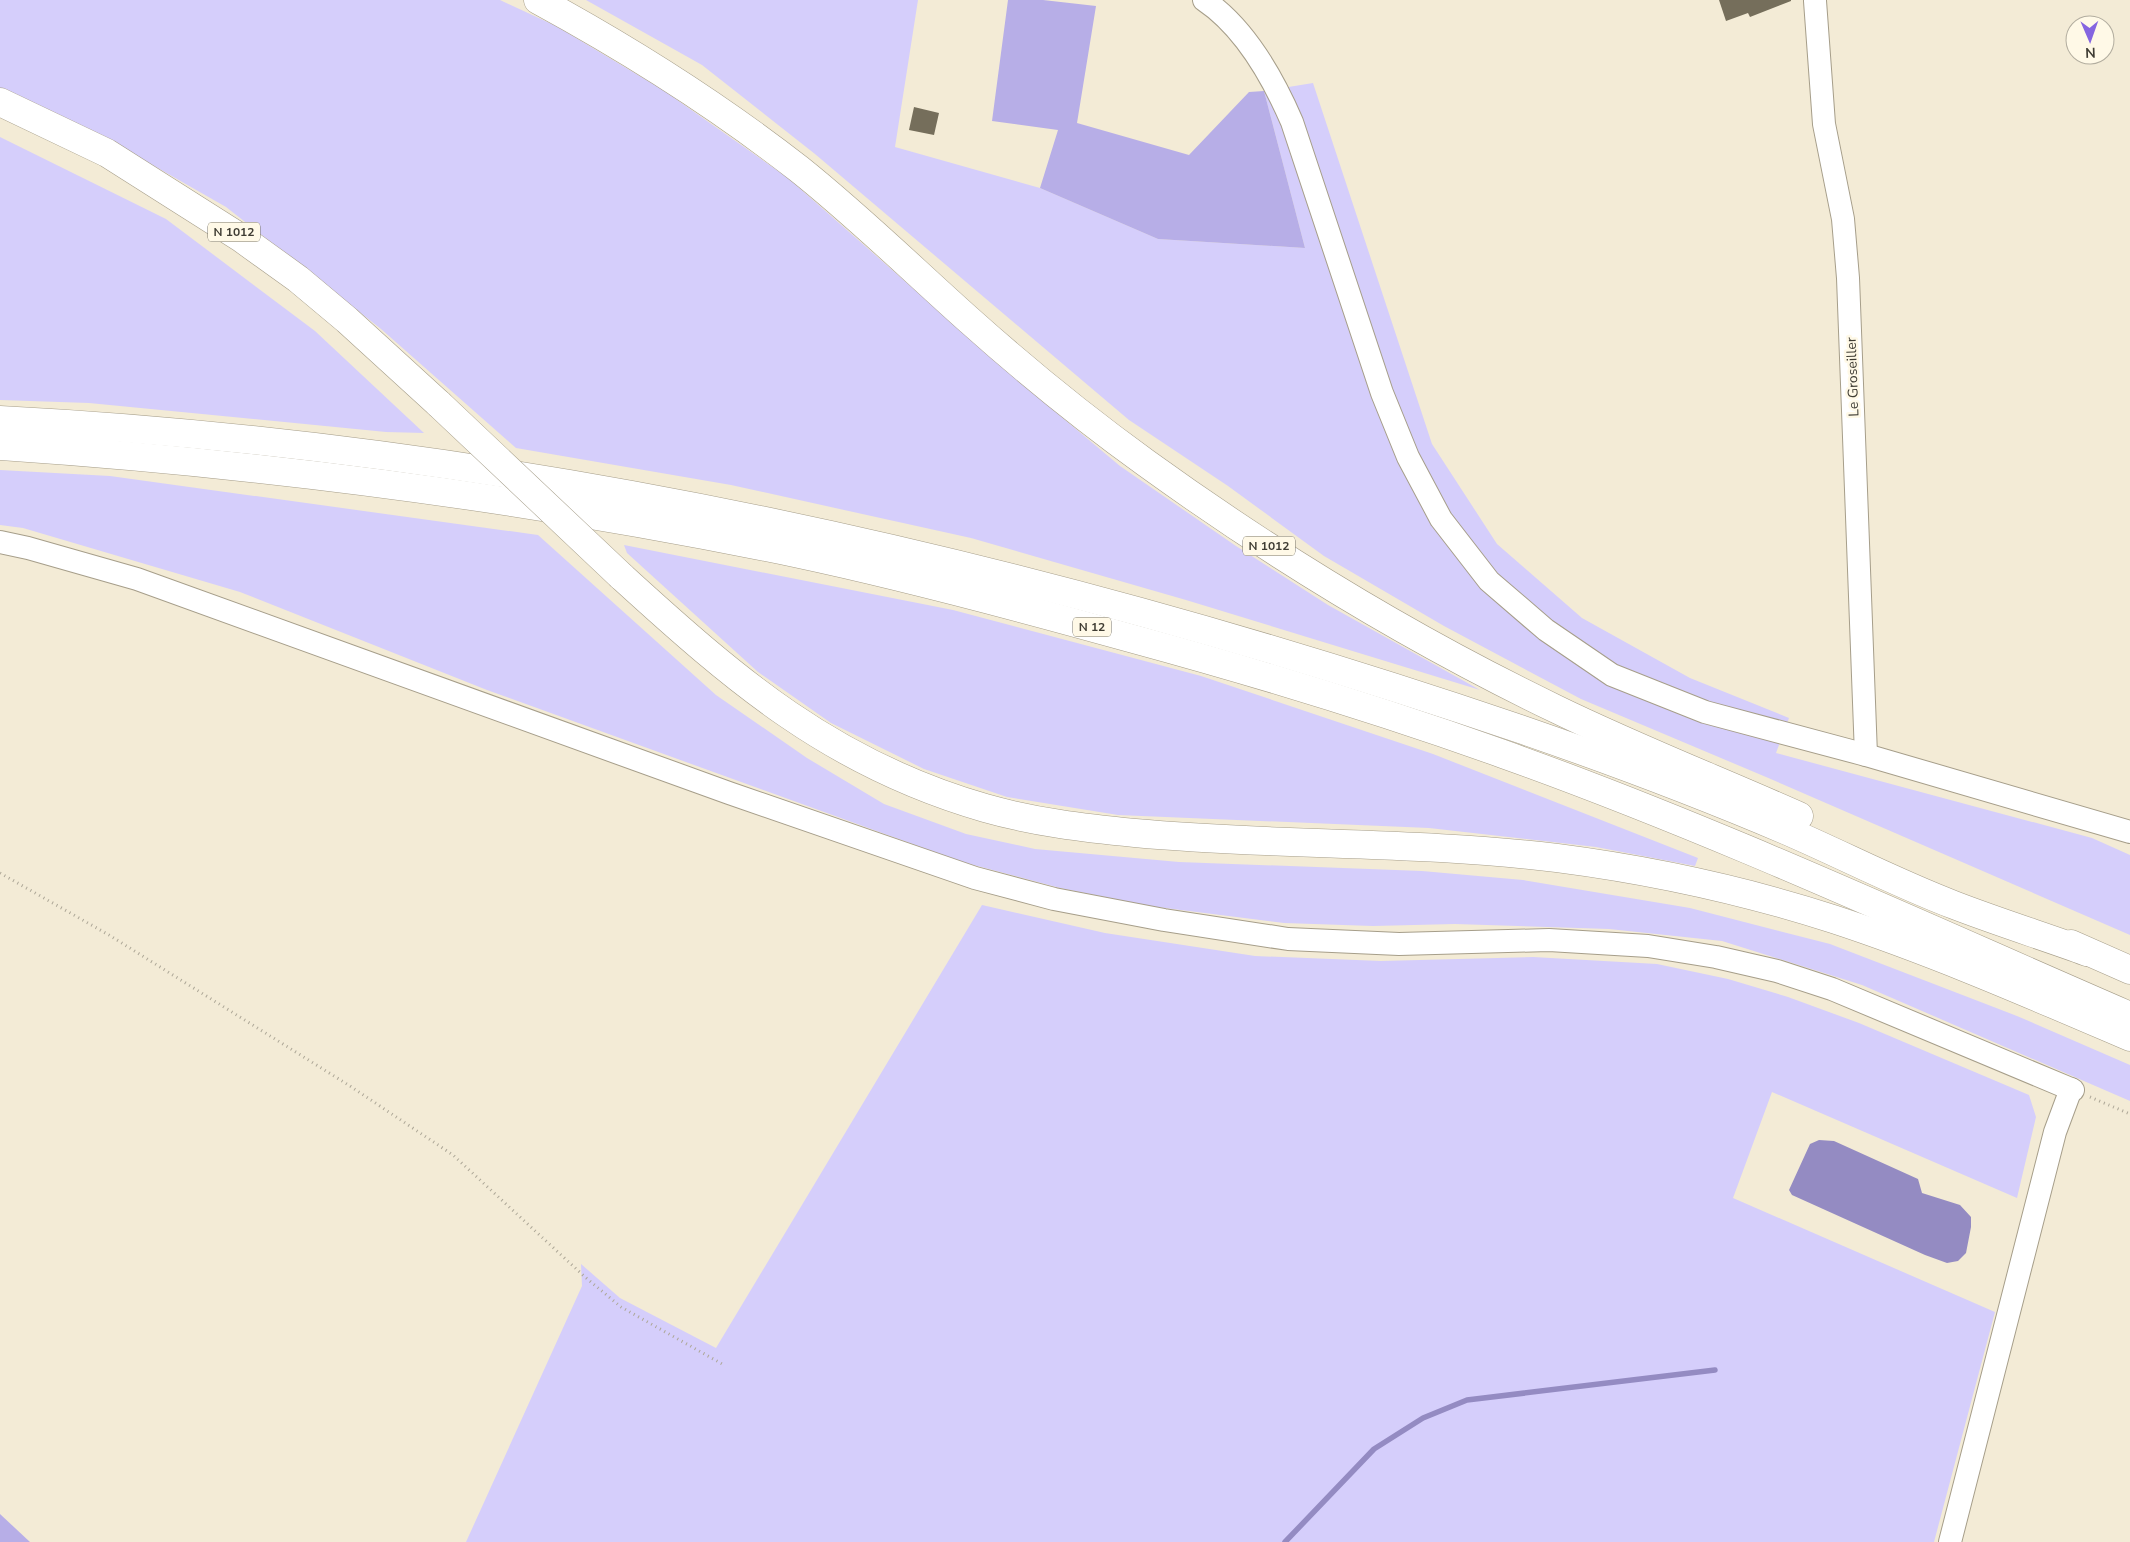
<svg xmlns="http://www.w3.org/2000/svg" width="2130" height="1542" viewBox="0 0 2130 1542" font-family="'Nunito Sans',sans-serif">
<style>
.green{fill:#d5cefb}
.forest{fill:#b7aee7}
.water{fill:#948bc2}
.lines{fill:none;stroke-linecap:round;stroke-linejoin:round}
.stream{stroke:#948bc2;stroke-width:5.5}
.building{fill:#756e5b}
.minor-casing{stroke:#a69e8a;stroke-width:24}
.highway-casing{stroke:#a69e8a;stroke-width:29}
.path{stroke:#ada797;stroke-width:3;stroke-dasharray:1 4;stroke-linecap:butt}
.minor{stroke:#fff;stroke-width:22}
.highway{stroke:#fff;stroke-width:28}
.highway-bridge-casing{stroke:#a69e8a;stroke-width:29;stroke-linecap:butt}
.highway-bridge{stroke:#fff;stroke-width:28}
.labels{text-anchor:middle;stroke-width:5;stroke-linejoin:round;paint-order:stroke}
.shield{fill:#fff9e7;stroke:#797569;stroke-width:1}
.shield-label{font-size:12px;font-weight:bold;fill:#3f3c33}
.street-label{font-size:14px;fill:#3f3c33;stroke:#fff9e7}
</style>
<rect width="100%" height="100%" fill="#f3ebd6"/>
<g class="green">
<path d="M 0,0 L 500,0 L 556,26 L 663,90 L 788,178 L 1009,373 L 1120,466 L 1236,546 L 1328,605 L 1480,690 L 1186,600 L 971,538 L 731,485 L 516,448 L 381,329 L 226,207 L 93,131 L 0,88 Z"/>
<path d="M 586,0 L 918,0 L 895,147 L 1040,188 L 1158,239 L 1305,248 L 1264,91 L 1313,83 L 1432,444 L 1497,544 L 1582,618 L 1690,678 L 1789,718 L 1776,753 L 2092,838 L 2130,855 L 2130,935 L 1766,777 L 1581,699 L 1444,626 L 1324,556 L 1228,486 L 1129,420 L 815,154 L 702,65 Z"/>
<path d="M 0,137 L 166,219 L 315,331 L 424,433 L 386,432 L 89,403 L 0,400 Z"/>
<path d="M 0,470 L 110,476 L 538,535 L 716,695 L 807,758 L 884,804 L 966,834 L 1035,849 L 1179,862 L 1422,871 L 1523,880 L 1690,908 L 1830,944 L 2017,1016 L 2130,1065 L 2130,1101 L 1862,985 L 1722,941 L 1609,929 L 1455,924 L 1373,926 L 1284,923 L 1149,906 L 1060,888 L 962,862 L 487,690 L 240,592 L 23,528 L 0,525 Z"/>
<path d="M 624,545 L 953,610 L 1201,676 L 1433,754 L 1698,858 L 1695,866 L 1596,847 L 1429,828 L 1118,815 L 1007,797 L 924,769 L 831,723 L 758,672 L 627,553 Z"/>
<path d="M 982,905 L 1105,933 L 1255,956 L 1381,961 L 1533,957 L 1657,964 L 1728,979 L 1788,997 L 1859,1023 L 2029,1095 L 2036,1117 L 2017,1198 L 1772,1092 L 1733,1198 L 1995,1312 L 1934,1542 L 466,1542 L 582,1286 L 581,1264 L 620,1298 L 716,1348 Z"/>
</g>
<g class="forest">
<path d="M 1008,0 L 1043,0 L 1096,6 L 1077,123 L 1189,155 L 1249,92 L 1264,91 L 1305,248 L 1158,239 L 1040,188 L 1058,130 L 992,121 Z"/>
<path d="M 0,1514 L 30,1542 L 0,1542 Z"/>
</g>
<path class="water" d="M 1819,1140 L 1834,1141 L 1918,1179 L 1922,1193 L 1960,1205 L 1971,1217 L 1971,1227 L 1966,1253 L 1958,1261 L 1947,1263 L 1925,1255 L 1792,1195 L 1789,1190 L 1810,1144 Z"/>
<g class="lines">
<path class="stream" d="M 1285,1542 L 1374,1449 L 1423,1418 L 1467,1400 L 1715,1370"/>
</g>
<g class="building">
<path d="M 1719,0 L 1791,0 L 1791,1 L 1750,17 L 1748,13 L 1726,21 Z"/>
<path d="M 914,107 L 939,113 L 934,135 L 909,130 Z"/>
</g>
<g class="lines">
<g class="minor-casing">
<g id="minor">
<path d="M 1204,0 C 1244,27 1273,78 1292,122 L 1382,393 L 1408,457 L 1441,519 L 1489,581 L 1546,630 L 1612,675 L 1705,712 L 1866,755 L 2130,832"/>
<path d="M 1815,1 L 1824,124 L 1843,219 L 1848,278 L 1866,755"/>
<path d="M 0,542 L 28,548 L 137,579 L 729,793 L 975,878 L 1054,899 L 1164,920 L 1288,939 L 1399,944 L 1549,940 L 1648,946 L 1716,957 L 1777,971 L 1832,989 L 2073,1090"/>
<path d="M 1950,1542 L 2055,1132 L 2071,1089"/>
</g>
</g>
<g class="highway-casing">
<g id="highway">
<path d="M 538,0 C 630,50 717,105 799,169 C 858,216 913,270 969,320 C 1026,371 1085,419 1146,463 C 1276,557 1413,640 1556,709 C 1636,748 1718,780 1799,816"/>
<path d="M 0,102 L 107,153 L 241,238 L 298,279 L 347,320 L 439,404"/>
<path d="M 0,420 C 520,447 1029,562 1520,729 C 1610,760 1698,793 1785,830 C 1841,854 1896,883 1954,905 C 1998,922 2043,936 2087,952"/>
<path d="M 0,446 C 267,464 533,499 795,553 C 908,577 1019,607 1130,638 C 1255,672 1380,710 1503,754 C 1716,830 1922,926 2130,1016"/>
<path d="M 621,576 C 736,681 832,764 985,808 C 1034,822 1084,828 1135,833 C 1275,846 1417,841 1557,858 C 1650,870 1743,890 1833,919 C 1934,952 2032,995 2130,1037"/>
<path d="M 2071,944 L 2130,970"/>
</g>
</g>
<g class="path">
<path d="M 0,873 L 109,935 L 350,1086 L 453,1155 L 585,1277 L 621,1307 L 724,1365"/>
<path d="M 2090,1097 L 2130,1114"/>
</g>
<use href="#minor" class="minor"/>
<use href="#highway" class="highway"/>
<g class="highway-bridge-casing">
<path id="highway-bridge" d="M 439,404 L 621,576"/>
</g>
<use href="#highway-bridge" class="highway-bridge"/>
</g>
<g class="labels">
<g class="shield">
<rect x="208" y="222.5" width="52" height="19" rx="4"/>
<rect x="1243" y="536.5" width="52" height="19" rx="4"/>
<rect x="1073" y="617.5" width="38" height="19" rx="4"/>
</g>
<g class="shield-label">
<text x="234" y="236">N 1012</text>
<text x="1269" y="550">N 1012</text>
<text x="1092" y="631">N 12</text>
</g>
<g class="street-label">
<text transform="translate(1852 377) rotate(-92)" y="5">Le Groseiller</text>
</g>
</g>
<g transform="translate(2090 40) rotate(178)"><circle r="24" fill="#fff9e7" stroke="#b2ad9f"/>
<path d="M0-4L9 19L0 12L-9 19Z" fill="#8565e0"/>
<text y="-8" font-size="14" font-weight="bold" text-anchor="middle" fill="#3f3c33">N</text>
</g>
</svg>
